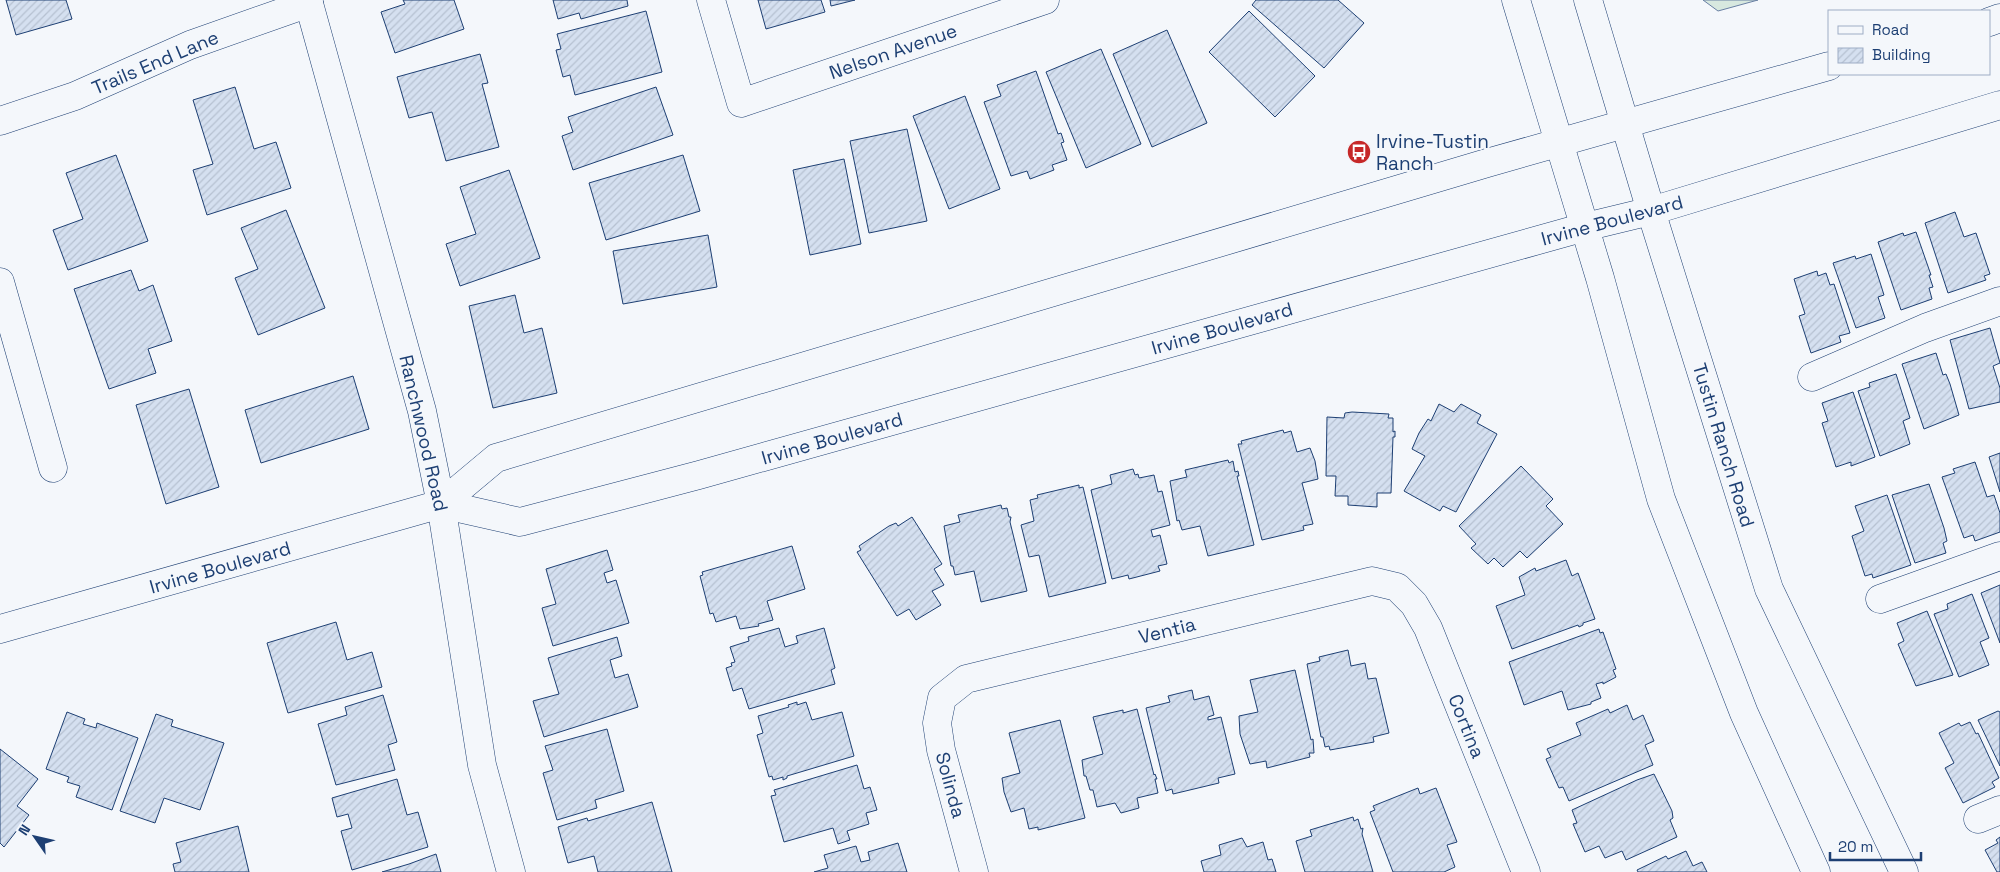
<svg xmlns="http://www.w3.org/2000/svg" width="2000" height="872" viewBox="0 0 2000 872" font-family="'Space Grotesk',sans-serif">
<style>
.green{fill:#d7e8df;stroke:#687fa3}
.building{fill:url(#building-hatch);stroke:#1d3f73}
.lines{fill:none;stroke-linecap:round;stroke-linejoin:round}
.minor-casing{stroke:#1d3f73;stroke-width:29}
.major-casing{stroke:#1d3f73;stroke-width:29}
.minor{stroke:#f4f7fb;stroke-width:28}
.major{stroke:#f4f7fb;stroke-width:28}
.labels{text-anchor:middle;stroke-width:4;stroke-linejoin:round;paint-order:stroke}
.street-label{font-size:19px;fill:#1d3f73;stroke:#f4f7fb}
.poi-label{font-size:19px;fill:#1d3f73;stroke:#f4f7fb;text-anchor:start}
</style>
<defs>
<pattern id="building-hatch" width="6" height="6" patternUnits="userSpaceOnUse" patternTransform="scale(1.25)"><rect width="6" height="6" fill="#d5e0f0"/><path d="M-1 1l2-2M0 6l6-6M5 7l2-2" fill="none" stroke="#b6c1d1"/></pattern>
</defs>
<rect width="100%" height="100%" fill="#f4f7fb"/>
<path class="green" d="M 1703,0 L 1758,0 L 1718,11 Z"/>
<g class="building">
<path d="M 6,0 L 66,0 L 72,19 L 16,35 Z"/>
<path d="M 403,0 L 454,0 L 464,29 L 395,53 L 381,12 L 405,4 Z"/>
<path d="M 553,0 L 627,0 L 628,6 L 581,19 L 579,13 L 558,19 Z"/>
<path d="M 758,0 L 821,0 L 825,12 L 766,29 Z"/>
<path d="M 830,0 L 855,0 L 831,6 Z"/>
<path d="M 1256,0 L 1338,0 L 1364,23 L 1324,68 L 1252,5 Z"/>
<path d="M 646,11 L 662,72 L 575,95 L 570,75 L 563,77 L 556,50 L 561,49 L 557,34 Z"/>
<path d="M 1249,11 L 1315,76 L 1275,117 L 1209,52 Z"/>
<path d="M 1167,30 L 1207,123 L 1152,147 L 1113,54 Z"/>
<path d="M 1101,49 L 1141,144 L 1086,168 L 1046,72 Z"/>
<path d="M 480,54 L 488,83 L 482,84 L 499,147 L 446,161 L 432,112 L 409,118 L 397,77 Z"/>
<path d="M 1036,71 L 1058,134 L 1061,133 L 1064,142 L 1061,143 L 1067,160 L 1052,165 L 1054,170 L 1030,179 L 1027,171 L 1011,176 L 984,102 L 1001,96 L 997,85 Z"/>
<path d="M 235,87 L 254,149 L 276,142 L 291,188 L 207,215 L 193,170 L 213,164 L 193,100 Z"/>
<path d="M 656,87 L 673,135 L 573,170 L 562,136 L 573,132 L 568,117 Z"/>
<path d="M 965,96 L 1000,189 L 949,209 L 913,116 Z"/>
<path d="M 907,129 L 927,221 L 869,233 L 850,141 Z"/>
<path d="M 116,155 L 148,241 L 68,270 L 53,230 L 83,219 L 66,173 Z"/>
<path d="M 683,155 L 700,211 L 606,240 L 589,183 Z"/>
<path d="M 844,159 L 861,244 L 810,255 L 793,170 Z"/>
<path d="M 509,170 L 540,258 L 460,286 L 446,244 L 476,234 L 460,187 Z"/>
<path d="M 286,210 L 325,308 L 258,335 L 235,278 L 258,269 L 241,228 Z"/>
<path d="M 1955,212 L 1964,237 L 1976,233 L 1990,274 L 1984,276 L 1986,280 L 1948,293 L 1925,223 Z"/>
<path d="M 1916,232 L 1931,275 L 1929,275 L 1933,287 L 1929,288 L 1932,299 L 1901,310 L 1878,242 L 1903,233 L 1904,236 Z"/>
<path d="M 708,235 L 717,287 L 623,304 L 613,251 Z"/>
<path d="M 1871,254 L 1884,295 L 1878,297 L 1885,318 L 1856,328 L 1833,263 L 1855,256 L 1856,259 Z"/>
<path d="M 131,270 L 139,291 L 153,285 L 172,341 L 148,349 L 156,373 L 109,389 L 74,289 Z"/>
<path d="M 1817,271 L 1818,276 L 1826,273 L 1830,285 L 1834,284 L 1850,333 L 1839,336 L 1841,342 L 1811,353 L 1799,316 L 1805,314 L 1794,279 Z"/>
<path d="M 515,295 L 524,333 L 542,328 L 557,393 L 493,408 L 469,306 Z"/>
<path d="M 1990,328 L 2000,363 L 1993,366 L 2000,388 L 2000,402 L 1969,409 L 1950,340 Z"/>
<path d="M 1936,353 L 1943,375 L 1946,374 L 1950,384 L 1959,415 L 1924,429 L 1902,364 Z"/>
<path d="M 1896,374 L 1910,418 L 1903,421 L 1910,444 L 1880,456 L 1858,391 L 1870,387 L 1869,383 Z"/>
<path d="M 353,376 L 369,429 L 261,463 L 245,410 Z"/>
<path d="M 189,389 L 219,487 L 166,504 L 136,405 Z"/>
<path d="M 1853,392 L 1875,457 L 1851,466 L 1851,462 L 1836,467 L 1822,423 L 1828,421 L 1822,403 Z"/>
<path d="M 1439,404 L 1454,412 L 1461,404 L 1481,415 L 1477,423 L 1497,434 L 1456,512 L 1443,506 L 1440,511 L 1404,491 L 1425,456 L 1412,449 L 1419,433 L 1428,419 L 1431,421 Z"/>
<path d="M 1352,412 L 1389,414 L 1388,418 L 1393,418 L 1393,432 L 1395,431 L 1395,437 L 1393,437 L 1391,493 L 1377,493 L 1377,507 L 1348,505 L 1348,496 L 1335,496 L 1336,476 L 1326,476 L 1327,417 L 1344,418 L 1345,413 Z"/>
<path d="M 1283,430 L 1284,433 L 1291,431 L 1297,452 L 1310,448 L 1315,461 L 1318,479 L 1302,483 L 1313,524 L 1303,526 L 1304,530 L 1262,540 L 1238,444 L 1242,444 L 1241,441 Z"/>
<path d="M 2000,453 L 2000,492 L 1989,457 Z"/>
<path d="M 1228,460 L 1229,463 L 1233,461 L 1235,472 L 1238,471 L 1239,476 L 1237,476 L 1254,545 L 1208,556 L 1200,526 L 1182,530 L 1179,520 L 1177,521 L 1170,481 L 1187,477 L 1185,470 Z"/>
<path d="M 1975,462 L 1987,497 L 1994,495 L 2000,513 L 2000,532 L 1975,541 L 1973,535 L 1964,538 L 1942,477 L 1955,473 L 1953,469 Z"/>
<path d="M 1521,466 L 1553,499 L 1546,506 L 1563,524 L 1527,558 L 1520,551 L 1503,567 L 1494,558 L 1488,564 L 1471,548 L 1476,544 L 1459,526 Z"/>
<path d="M 1133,469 L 1135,475 L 1138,474 L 1139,478 L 1154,475 L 1158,492 L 1162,491 L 1170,525 L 1151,530 L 1153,537 L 1160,535 L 1167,564 L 1158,566 L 1160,571 L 1129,579 L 1128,575 L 1112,579 L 1091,490 L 1112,484 L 1110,475 Z"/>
<path d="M 1929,484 L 1944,528 L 1947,541 L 1943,543 L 1946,553 L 1915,563 L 1892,495 Z"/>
<path d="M 1079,485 L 1079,488 L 1083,487 L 1106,583 L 1049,597 L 1039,555 L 1029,557 L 1021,525 L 1034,521 L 1030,500 L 1038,498 L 1037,495 Z"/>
<path d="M 1887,495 L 1911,565 L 1873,578 L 1872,574 L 1865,576 L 1852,536 L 1864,531 L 1855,506 Z"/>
<path d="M 1001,505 L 1002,509 L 1007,508 L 1009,517 L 1011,517 L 1010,522 L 1027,591 L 981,602 L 974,571 L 955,575 L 953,566 L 951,566 L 944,526 L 960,522 L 958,515 Z"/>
<path d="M 912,517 L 942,564 L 934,569 L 944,585 L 932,591 L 941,605 L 916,620 L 909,609 L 897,616 L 857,552 L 861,550 L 859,546 L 889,526 L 896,523 L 898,526 Z"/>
<path d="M 792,546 L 805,589 L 767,601 L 773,620 L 758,624 L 759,626 L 740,629 L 736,616 L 716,622 L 713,613 L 710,614 L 700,576 L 703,575 L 702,572 Z"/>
<path d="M 607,550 L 613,570 L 604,573 L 607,583 L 616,580 L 629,623 L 553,646 L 542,608 L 556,604 L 546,569 Z"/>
<path d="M 1566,560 L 1572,576 L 1578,573 L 1595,619 L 1583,623 L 1583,625 L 1579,627 L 1578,625 L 1512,649 L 1496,606 L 1525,595 L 1519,577 L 1535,568 L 1536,571 Z"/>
<path d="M 2000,585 L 2000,643 L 1981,593 Z"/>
<path d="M 1972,594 L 1989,638 L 1980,642 L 1989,665 L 1959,677 L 1934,614 L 1948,609 L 1947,604 Z"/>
<path d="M 1927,611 L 1953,675 L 1916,686 L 1898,644 L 1904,641 L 1897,623 Z"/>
<path d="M 336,622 L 347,660 L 372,652 L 382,687 L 288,713 L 267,643 Z"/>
<path d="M 779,628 L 785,647 L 798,643 L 796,636 L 824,628 L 835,668 L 831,670 L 835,684 L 749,709 L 742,688 L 733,691 L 726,668 L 732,666 L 731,663 L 735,662 L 730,647 L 749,641 L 748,637 Z"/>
<path d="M 1599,629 L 1600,633 L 1603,632 L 1616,669 L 1613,670 L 1616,677 L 1603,684 L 1603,682 L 1596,684 L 1601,698 L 1591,702 L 1591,704 L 1568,710 L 1562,691 L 1524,705 L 1509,662 Z"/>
<path d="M 617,637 L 622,656 L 610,660 L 615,678 L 628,674 L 638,707 L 544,737 L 533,701 L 559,694 L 548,658 Z"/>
<path d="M 1348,650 L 1351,666 L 1365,663 L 1368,679 L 1376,678 L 1389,733 L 1373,737 L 1374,742 L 1330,750 L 1329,746 L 1325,747 L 1323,737 L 1321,737 L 1307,664 L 1320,661 L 1319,657 Z"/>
<path d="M 1295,670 L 1311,740 L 1313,739 L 1314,753 L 1309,753 L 1310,757 L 1267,768 L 1266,761 L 1250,764 L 1240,734 L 1239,716 L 1258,712 L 1250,680 Z"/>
<path d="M 1192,690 L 1194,700 L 1209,696 L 1214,715 L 1208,717 L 1208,720 L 1221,717 L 1235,774 L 1218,778 L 1219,783 L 1173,794 L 1172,789 L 1166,791 L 1146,708 L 1170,702 L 1168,696 Z"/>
<path d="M 383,695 L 397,742 L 388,745 L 395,770 L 336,785 L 318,724 L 347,715 L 345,707 Z"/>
<path d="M 797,702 L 797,705 L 806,702 L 812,720 L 842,712 L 854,756 L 787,776 L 787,778 L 783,780 L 783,777 L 773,780 L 772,776 L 769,777 L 757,735 L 763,733 L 758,716 L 789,707 L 788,705 Z"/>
<path d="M 1627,705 L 1633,720 L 1643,715 L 1654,741 L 1645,745 L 1653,765 L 1569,801 L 1563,787 L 1559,788 L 1546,759 L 1551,757 L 1547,749 L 1581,735 L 1576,723 L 1608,709 L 1610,713 Z"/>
<path d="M 1137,709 L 1154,775 L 1155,774 L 1157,779 L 1155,779 L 1158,793 L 1137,798 L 1139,808 L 1121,813 L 1115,803 L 1097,807 L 1093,790 L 1090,790 L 1086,776 L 1084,776 L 1082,760 L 1103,754 L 1093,717 L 1123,710 L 1123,713 Z"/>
<path d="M 1998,711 L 2000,712 L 2000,766 L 1978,720 Z"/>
<path d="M 67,712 L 85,719 L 83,724 L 96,728 L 97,723 L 138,738 L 112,810 L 76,797 L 80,786 L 67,782 L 69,777 L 46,769 Z"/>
<path d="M 156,714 L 173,720 L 171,726 L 224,743 L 200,810 L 164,798 L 155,823 L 120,811 Z"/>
<path d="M 1060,720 L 1085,818 L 1038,830 L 1038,827 L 1029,829 L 1024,808 L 1011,812 L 1004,792 L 1002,778 L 1020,773 L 1009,733 Z"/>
<path d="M 1970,722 L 1976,734 L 1978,733 L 1999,778 L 1992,782 L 1995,787 L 1963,803 L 1945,768 L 1954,763 L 1939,733 L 1959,723 L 1961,726 Z"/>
<path d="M 607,729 L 624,791 L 595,800 L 597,808 L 557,820 L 543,773 L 553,770 L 545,746 Z"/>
<path d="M 0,749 L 38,779 L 17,806 L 29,815 L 4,847 L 0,843 Z"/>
<path d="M 857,765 L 864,789 L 870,787 L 877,810 L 866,813 L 869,824 L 847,831 L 850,840 L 838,844 L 833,828 L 784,842 L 771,796 L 776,795 L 774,790 Z"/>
<path d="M 1654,774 L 1672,811 L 1673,818 L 1670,820 L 1677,837 L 1626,860 L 1622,851 L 1605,858 L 1599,846 L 1585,852 L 1573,824 L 1577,823 L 1572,810 L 1637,780 Z"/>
<path d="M 397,779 L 407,815 L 418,812 L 428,847 L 352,870 L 341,831 L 352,828 L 348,814 L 337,817 L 332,798 Z"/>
<path d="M 1418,788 L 1420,794 L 1436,788 L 1457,842 L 1447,845 L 1455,867 L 1444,872 L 1393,872 L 1370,812 L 1375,810 L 1373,806 Z"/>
<path d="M 652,802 L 672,872 L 598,872 L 594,856 L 568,863 L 558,827 L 587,818 L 588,821 Z"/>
<path d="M 1353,817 L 1354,821 L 1358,819 L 1361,829 L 1363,828 L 1362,834 L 1373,872 L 1305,872 L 1296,841 L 1312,836 L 1310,830 Z"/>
<path d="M 238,826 L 249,872 L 175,872 L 173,864 L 181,862 L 176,843 Z"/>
<path d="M 2000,837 L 2000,872 L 1997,872 L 1985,850 L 1998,843 L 1996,840 Z"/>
<path d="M 1242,838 L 1247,847 L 1263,842 L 1268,860 L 1272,859 L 1276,872 L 1204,872 L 1201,861 L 1221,855 L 1219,845 Z"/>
<path d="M 898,843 L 907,872 L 814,872 L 828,868 L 824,855 L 856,846 L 861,862 L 870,860 L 868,852 Z"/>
<path d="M 1686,851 L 1693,866 L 1702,862 L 1707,872 L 1638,872 L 1637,870 L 1666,856 L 1668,859 Z"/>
<path d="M 436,854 L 441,872 L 382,872 L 409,864 Z"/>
</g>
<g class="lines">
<g class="minor-casing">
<g id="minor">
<path d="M 308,0 L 422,411 L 441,504 L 482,765 L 511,872"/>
<path d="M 711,0 L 741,103 L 1045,0"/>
<path d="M 0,121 L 75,96 L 190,45 L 309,3"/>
<path d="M 0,282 L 53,468"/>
<path d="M 1812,377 L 1925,328 L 2000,301"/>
<path d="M 1880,599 L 2000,556"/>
<path d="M 1978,819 L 2000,810"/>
<path d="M 974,872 L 941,750 L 937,723 L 942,698 L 966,679 L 1372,581 L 1397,587 L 1414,604 L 1428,628 L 1526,872"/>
</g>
</g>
<g class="major-casing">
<g id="major">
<path d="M 1516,0 L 1600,278 L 1661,499 L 1744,713 L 1816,872"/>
<path d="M 1588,0 L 1651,211 L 1769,589 L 1904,872"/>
<path d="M 1989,22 L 2000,18"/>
<path d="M 441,504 L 520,522 L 699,475 L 1585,227 L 1651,211 L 2000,105"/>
<path d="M 0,629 L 441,504 L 496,458 L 1487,163 L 1829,66"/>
</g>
</g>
<use href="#minor" class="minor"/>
<use href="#major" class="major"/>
</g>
<defs>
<g id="bus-disc" transform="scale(1.25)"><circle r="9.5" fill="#c62828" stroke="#f4f7fb"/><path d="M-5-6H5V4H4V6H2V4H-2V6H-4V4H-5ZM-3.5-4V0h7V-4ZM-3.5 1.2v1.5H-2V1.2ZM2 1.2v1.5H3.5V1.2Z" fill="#fff"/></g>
</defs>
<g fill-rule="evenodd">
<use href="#bus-disc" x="1359" y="152"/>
</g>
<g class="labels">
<g class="street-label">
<text transform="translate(893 51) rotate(-19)" y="7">Nelson Avenue</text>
<text transform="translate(155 62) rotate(-23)" y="7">Trails End Lane</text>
<text transform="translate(1612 220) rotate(-15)" y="7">Irvine Boulevard</text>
<text transform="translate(1222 328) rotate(-16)" y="7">Irvine Boulevard</text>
<text transform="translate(424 433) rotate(77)" y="7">Ranchwood Road</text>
<text transform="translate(832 438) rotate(-16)" y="7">Irvine Boulevard</text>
<text transform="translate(1724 445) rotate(73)" y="7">Tustin Ranch Road</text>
<text transform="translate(220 567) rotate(-16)" y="7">Irvine Boulevard</text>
<text transform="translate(1167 630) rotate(-14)" y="7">Ventia</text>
<text transform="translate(1467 726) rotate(68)" y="7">Cortina</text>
<text transform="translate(951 785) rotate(75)" y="7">Solinda</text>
</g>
<g class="poi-label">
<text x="1376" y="148">Irvine-Tustin<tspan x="1376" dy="22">Ranch</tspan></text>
</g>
</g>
<rect x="1828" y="10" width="162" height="65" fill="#f4f7fb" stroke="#9eadc5"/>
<rect x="1838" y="26" width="25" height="8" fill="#f4f7fb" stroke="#9eadc5"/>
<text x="1872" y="35" font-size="15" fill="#1d3f73">Road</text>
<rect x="1838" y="48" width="25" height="15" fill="url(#building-hatch)" stroke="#9eadc5"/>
<text x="1872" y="60" font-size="15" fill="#1d3f73">Building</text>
<g transform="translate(35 837) rotate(304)" stroke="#f4f7fb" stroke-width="4" paint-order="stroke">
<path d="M0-4L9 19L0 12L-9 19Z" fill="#1d3f73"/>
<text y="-8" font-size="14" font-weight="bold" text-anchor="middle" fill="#1d3f73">N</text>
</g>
<path d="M1830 852v8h91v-8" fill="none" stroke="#1d3f73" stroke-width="2.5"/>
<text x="1838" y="852" font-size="15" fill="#1d3f73" stroke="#f4f7fb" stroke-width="4" paint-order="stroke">20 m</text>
</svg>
